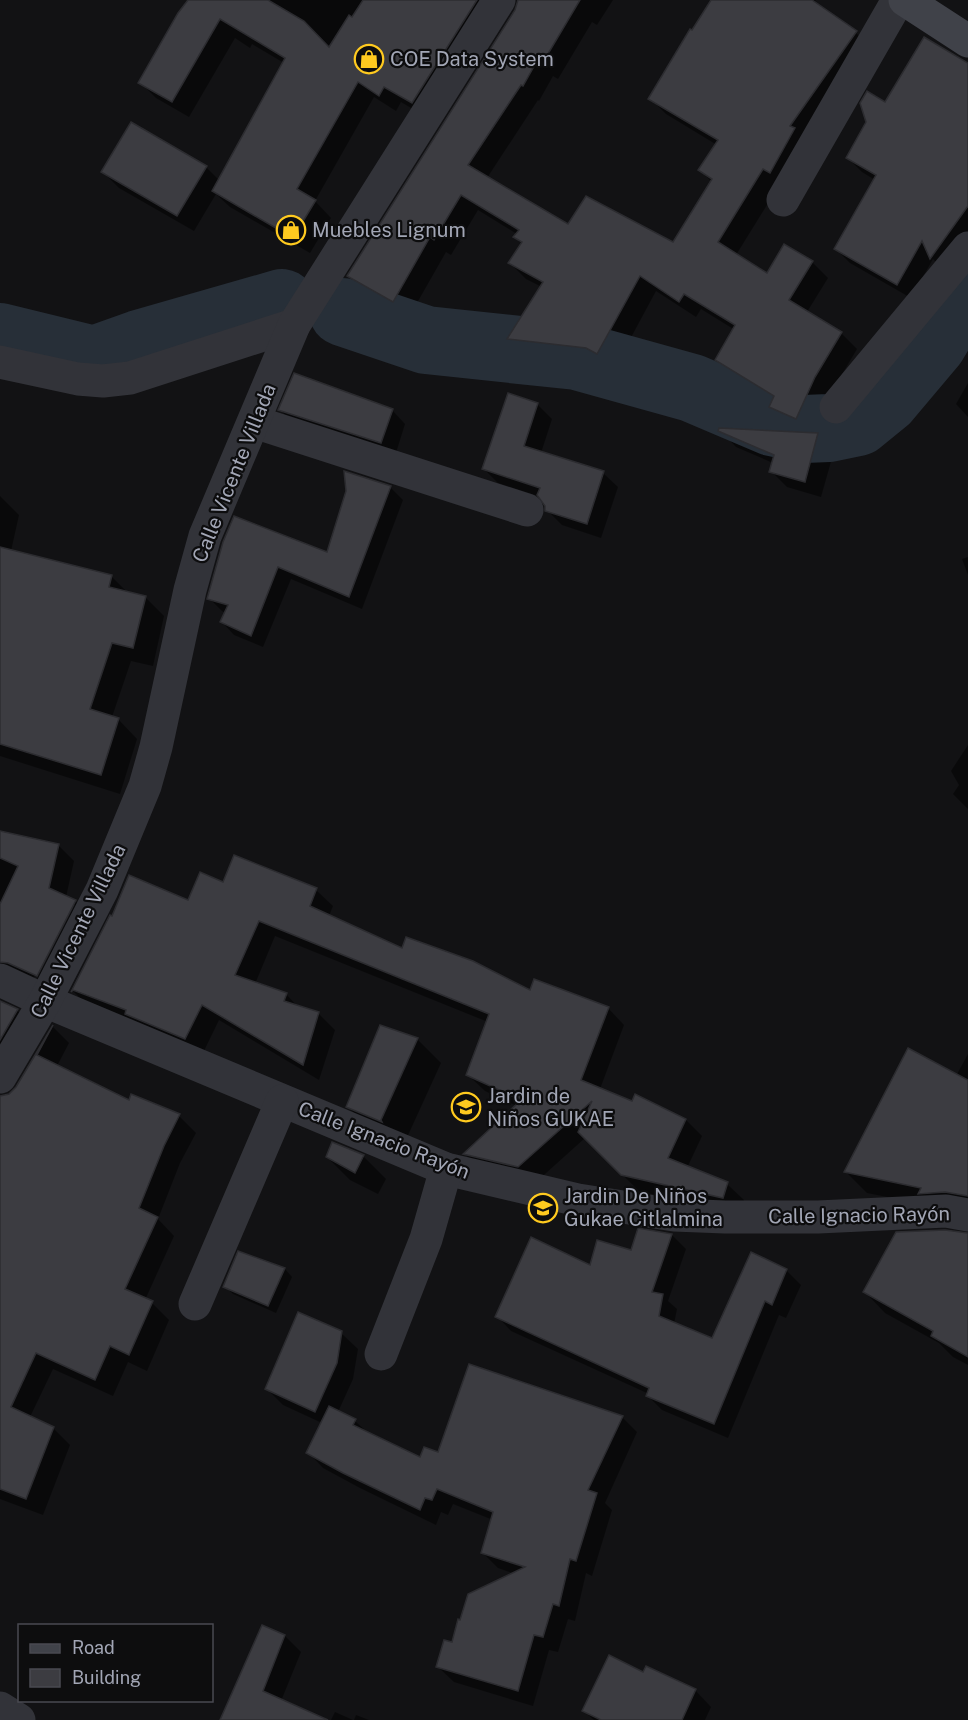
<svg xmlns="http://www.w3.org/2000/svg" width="968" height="1720" viewBox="0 0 968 1720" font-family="'Public Sans',sans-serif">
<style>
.shadow{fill:#0007}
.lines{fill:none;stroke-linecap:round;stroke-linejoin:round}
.river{stroke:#272f38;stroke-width:68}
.building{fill:#3c3c41;stroke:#2c2c30;stroke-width:1.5}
.street{stroke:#323339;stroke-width:33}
.secondary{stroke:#404249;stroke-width:33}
.labels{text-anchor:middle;stroke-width:4.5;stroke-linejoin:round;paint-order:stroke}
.poi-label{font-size:20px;fill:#a2a6b5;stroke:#0d0d0e;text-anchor:start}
.street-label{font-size:20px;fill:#a2a6b5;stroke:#0d0d0e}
</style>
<rect width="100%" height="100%" fill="#121214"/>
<g class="shadow">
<path d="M 190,0 L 506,0 L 428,118 L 401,102 L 396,111 L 374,97 L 315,201 L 331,218 L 310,253 L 230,207 L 216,194 L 194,231 L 119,188 L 103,172 L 206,167 L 219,180 L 284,63 L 252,44 L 250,48 L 235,38 L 189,117 L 156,98 L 140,82 Z"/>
<path d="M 519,0 L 613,0 L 597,25 L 592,22 L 558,79 L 553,76 L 539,101 L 538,100 L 487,178 L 569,226 L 673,244 L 712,182 L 700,170 L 717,145 L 666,114 L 650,98 L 712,0 L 816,0 L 814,3 L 856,33 L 872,49 L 780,184 L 736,255 L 767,275 L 812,262 L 828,278 L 807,312 L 841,333 L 857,349 L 831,393 L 812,434 L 787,423 L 771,406 L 774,401 L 733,376 L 717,360 L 735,330 L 701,309 L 696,317 L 656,291 L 614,369 L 603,363 L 525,354 L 509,339 L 542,287 L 526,279 L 510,263 L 522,244 L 515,237 L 517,234 L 478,210 L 451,255 L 446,252 L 409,317 L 365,292 L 349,276 L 516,11 Z"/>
<path d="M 968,65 L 968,239 L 945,272 L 933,259 L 911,298 L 850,263 L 836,249 L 875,180 L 862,172 L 848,158 L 885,104 Z"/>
<path d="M 968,383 L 968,417 L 956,404 Z"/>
<path d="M 537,404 L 552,419 L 541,453 L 603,473 L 618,487 L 601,538 L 562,525 L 547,510 L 547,505 L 541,497 L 498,483 L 484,469 Z"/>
<path d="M 280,410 L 392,410 L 405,424 L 395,456 L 294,423 Z"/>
<path d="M 720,430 L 818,434 L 834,451 L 821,497 L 787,487 L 771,471 L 773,463 L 736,447 Z"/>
<path d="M 390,487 L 403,500 L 362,609 L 291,579 L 263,647 L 234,635 L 222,622 L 226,613 L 222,611 L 209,598 L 224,543 L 328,554 Z"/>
<path d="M 0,496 L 19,515 L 11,551 L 111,576 L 128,593 L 145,597 L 164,616 L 153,666 L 131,661 L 112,717 L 118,719 L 137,739 L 120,794 L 0,756 Z"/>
<path d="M 968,557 L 968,575 L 962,559 Z"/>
<path d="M 968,745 L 968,809 L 953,794 L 959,785 L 951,771 Z"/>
<path d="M 0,845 L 58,845 L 74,861 L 66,897 L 75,901 L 91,916 L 35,983 L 75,905 L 71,905 L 32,981 L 0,986 Z"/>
<path d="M 224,884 L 316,890 L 333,906 L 329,916 L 403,950 L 530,992 L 608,1008 L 624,1025 L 600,1089 L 633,1103 L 686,1120 L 702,1136 L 687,1168 L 727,1184 L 744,1200 L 739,1214 L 639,1191 L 585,1138 L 535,1183 L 481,1170 L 465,1154 L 517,1106 L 485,1091 L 468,1075 L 488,1022 L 275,936 L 255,984 L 286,994 L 298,1007 L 318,1013 L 335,1030 L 319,1080 L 219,1020 L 202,1055 L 89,1007 L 73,991 L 111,917 L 188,902 Z"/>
<path d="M 0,1002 L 17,1010 L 33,1026 L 0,1066 Z"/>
<path d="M 53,1027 L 69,1043 L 57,1066 L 129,1102 L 179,1116 L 196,1133 L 180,1163 L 158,1219 L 174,1236 L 145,1300 L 152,1303 L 169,1320 L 147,1371 L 128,1362 L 113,1396 L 53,1369 L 30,1417 L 53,1428 L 70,1445 L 43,1515 L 0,1499 L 0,1108 L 17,1088 Z"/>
<path d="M 381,1027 L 418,1040 L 441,1063 L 404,1144 L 372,1130 L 348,1107 Z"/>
<path d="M 968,1054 L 968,1213 L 867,1193 L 846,1172 L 956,1076 Z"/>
<path d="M 363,1156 L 386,1179 L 378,1194 L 350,1180 L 327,1157 Z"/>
<path d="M 672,1235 L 686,1249 L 668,1301 L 677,1309 L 674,1324 L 713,1340 L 786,1270 L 801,1285 L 786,1318 L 779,1315 L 728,1438 L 662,1410 L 648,1396 L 649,1394 L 511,1331 L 497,1316 L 591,1267 Z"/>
<path d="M 968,1235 L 968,1365 L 953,1357 L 939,1343 L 885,1313 L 865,1292 Z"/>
<path d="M 285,1269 L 292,1277 L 276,1313 L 233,1294 L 225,1286 Z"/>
<path d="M 341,1333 L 358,1349 L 353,1379 L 338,1412 L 355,1421 L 368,1433 L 421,1459 L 622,1417 L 637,1432 L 605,1503 L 612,1510 L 592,1576 L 586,1573 L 575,1621 L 568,1619 L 558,1652 L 549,1650 L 533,1706 L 454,1682 L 438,1667 L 453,1644 L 515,1574 L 498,1568 L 483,1553 L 493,1520 L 453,1504 L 448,1515 L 441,1512 L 436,1525 L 360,1488 L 323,1468 L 308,1452 L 322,1423 L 283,1405 L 267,1389 Z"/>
<path d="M 263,1627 L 285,1636 L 301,1652 L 281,1701 L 324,1720 L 221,1720 Z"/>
<path d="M 695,1690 L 711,1707 L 705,1720 L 594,1720 L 584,1711 Z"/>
<path d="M 335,1712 L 353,1720 L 331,1720 Z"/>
<path d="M 356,1715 L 369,1720 L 354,1720 Z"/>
</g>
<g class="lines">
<g class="river">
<path d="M 343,312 L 426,340 L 577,356 L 692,388 L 772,422 L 804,429 L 829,428 L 858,422 L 885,400 L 933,343 L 968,285"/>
<path d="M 0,337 L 94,360 L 139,344 L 282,303"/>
</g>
</g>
<g class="building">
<path d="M 188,0 L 268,0 L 304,21 L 329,47 L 349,15 L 352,17 L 363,0 L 477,0 L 412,103 L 384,87 L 379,96 L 358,82 L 297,189 L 316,200 L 293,238 L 212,191 L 285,58 L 220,19 L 172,102 L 138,83 L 178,13 Z"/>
<path d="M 518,0 L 580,0 L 542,64 L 537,61 L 523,86 L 521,85 L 468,165 L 568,224 L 586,196 L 673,242 L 712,179 L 698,170 L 718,140 L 648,99 L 690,29 L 692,30 L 711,0 L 812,0 L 857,31 L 790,126 L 795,128 L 770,173 L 763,169 L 718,242 L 767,273 L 784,244 L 813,261 L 789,300 L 842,332 L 815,377 L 796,419 L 769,407 L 774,396 L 715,360 L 735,325 L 684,294 L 679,302 L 640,276 L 597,354 L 586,348 L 507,339 L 543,282 L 508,263 L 522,242 L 513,237 L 519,230 L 461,195 L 434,240 L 430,237 L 393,302 L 347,276 L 515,10 Z"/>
<path d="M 924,37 L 968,63 L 968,206 L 930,259 L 922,241 L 897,285 L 834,249 L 876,175 L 846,158 L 866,122 L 860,103 L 867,91 L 885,102 Z"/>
<path d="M 131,122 L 207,166 L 177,216 L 101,172 Z"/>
<path d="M 294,373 L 393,409 L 381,443 L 278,410 Z"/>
<path d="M 508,393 L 538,403 L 524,446 L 604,471 L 587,524 L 545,511 L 545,506 L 537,495 L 540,488 L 482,469 Z"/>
<path d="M 719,428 L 818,433 L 805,482 L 769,472 L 774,455 L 718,431 Z"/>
<path d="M 344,471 L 391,486 L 349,597 L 278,567 L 251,636 L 220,622 L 228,605 L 207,599 L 223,542 L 234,516 L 327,552 L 346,491 Z"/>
<path d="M 0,547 L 112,575 L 109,587 L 146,596 L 133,648 L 112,643 L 90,709 L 119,718 L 101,775 L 0,744 Z"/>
<path d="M 0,831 L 59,844 L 49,888 L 76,900 L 37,976 L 8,963 L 0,962 L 0,904 L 18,866 L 0,858 Z"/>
<path d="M 234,855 L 317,888 L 310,906 L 402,948 L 406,937 L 473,961 L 530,990 L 534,979 L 609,1007 L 581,1080 L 632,1101 L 635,1094 L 686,1119 L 668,1158 L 728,1182 L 723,1198 L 621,1175 L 578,1132 L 592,1101 L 518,1167 L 463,1154 L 521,1100 L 466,1075 L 489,1014 L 259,921 L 235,975 L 287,993 L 284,1001 L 319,1012 L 303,1065 L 202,1005 L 185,1039 L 125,1014 L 126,1010 L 73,990 L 71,992 L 110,915 L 112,916 L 129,875 L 188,900 L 200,872 L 223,882 Z"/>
<path d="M 0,1001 L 18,1009 L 0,1040 Z"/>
<path d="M 53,1025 L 37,1055 L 129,1100 L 131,1094 L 180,1114 L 164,1146 L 139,1208 L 158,1217 L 125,1289 L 153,1301 L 129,1355 L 110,1346 L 95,1380 L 36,1353 L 11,1407 L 54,1427 L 26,1499 L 0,1489 L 0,1096 L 9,1094 L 16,1087 Z"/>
<path d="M 380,1025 L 418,1038 L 381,1120 L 382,1122 L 346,1107 Z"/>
<path d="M 908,1048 L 968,1080 L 968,1196 L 945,1192 L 918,1194 L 921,1188 L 844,1172 Z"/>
<path d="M 332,1142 L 364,1155 L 355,1173 L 326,1157 Z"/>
<path d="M 638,1228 L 672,1234 L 652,1292 L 663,1294 L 659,1316 L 712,1338 L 751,1252 L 787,1269 L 772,1305 L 765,1301 L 714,1424 L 646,1396 L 649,1388 L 495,1317 L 531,1237 L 590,1265 L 597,1240 L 631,1250 Z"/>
<path d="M 945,1230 L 968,1233 L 968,1357 L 931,1336 L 933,1331 L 863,1292 L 896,1232 Z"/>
<path d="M 238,1251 L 285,1268 L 268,1306 L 223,1287 Z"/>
<path d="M 298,1312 L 342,1331 L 337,1363 L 315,1412 L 265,1389 Z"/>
<path d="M 469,1364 L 623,1416 L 588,1490 L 597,1493 L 576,1561 L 570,1559 L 559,1606 L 553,1604 L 543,1637 L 534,1635 L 518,1691 L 436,1667 L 444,1640 L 452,1642 L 458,1619 L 460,1620 L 468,1594 L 525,1567 L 481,1553 L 493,1512 L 437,1489 L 432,1500 L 425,1498 L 420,1510 L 343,1473 L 306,1453 L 329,1406 L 356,1419 L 353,1425 L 420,1457 L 424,1447 L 438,1452 Z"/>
<path d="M 262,1625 L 285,1635 L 263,1691 L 328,1720 L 220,1720 Z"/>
<path d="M 609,1655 L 643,1672 L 646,1666 L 696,1689 L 682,1720 L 601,1720 L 582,1711 Z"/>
</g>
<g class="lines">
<g class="street">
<path d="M 783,200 L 898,0"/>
<path d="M 0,362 L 78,379 L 103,381 L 130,378 L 294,325"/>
<path d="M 836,407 L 968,248"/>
<path d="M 254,422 L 527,510"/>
<path d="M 0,980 L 45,1001 L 446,1169 L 578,1200 L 674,1215 L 725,1217 L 818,1217 L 946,1211 L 968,1215"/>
<path d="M 0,1077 L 45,1001 L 102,890 L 145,786 L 156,747 L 190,590 L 205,536 L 294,325 L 499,0"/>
<path d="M 195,1304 L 282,1101"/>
<path d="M 381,1354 L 426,1239 L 446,1169"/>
<path d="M 0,1708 L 19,1720"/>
</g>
<path class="secondary" d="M 905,0 L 968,41"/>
</g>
<defs>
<g id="shop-ring" transform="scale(1.5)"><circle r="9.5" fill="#0d0d0e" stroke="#ffca1f" stroke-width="1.5"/><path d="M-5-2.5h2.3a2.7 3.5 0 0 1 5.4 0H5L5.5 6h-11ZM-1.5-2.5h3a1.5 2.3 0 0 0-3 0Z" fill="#ffca1f"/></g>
<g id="school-ring" transform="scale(1.5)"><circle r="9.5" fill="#0d0d0e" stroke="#ffca1f" stroke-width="1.5"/><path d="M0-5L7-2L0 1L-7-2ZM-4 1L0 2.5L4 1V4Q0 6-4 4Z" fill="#ffca1f"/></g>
</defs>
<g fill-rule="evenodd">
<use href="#shop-ring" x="369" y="59"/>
<use href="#shop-ring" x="291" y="230"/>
<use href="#school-ring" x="466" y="1107"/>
<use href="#school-ring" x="543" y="1208"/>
</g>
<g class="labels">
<g class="poi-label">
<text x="390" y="66">COE Data System</text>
<text x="312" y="237">Muebles Lignum</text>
<text x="487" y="1103">Jardin de<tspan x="487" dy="23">Niños GUKAE</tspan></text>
<text x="564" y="1203">Jardin De Niños<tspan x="564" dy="23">Gukae Citlalmina</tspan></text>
</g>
<g class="street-label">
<text transform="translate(234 473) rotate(-68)" y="7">Calle Vicente Villada</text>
<text transform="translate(78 931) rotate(-64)" y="7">Calle Vicente Villada</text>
<text transform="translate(384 1140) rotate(21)" y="7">Calle Ignacio Rayón</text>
<text transform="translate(859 1215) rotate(-1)" y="7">Calle Ignacio Rayón</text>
</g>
</g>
<rect x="18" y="1624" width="195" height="78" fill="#0d0d0e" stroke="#494a51" stroke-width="1.5"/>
<rect x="30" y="1644" width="30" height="9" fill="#404249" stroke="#494a51" stroke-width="1.5"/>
<text x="72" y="1654" font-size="18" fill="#a2a6b5">Road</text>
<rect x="30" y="1669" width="30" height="18" fill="#3c3c41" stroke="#494a51" stroke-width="1.5"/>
<text x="72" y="1684" font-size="18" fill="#a2a6b5">Building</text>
</svg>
